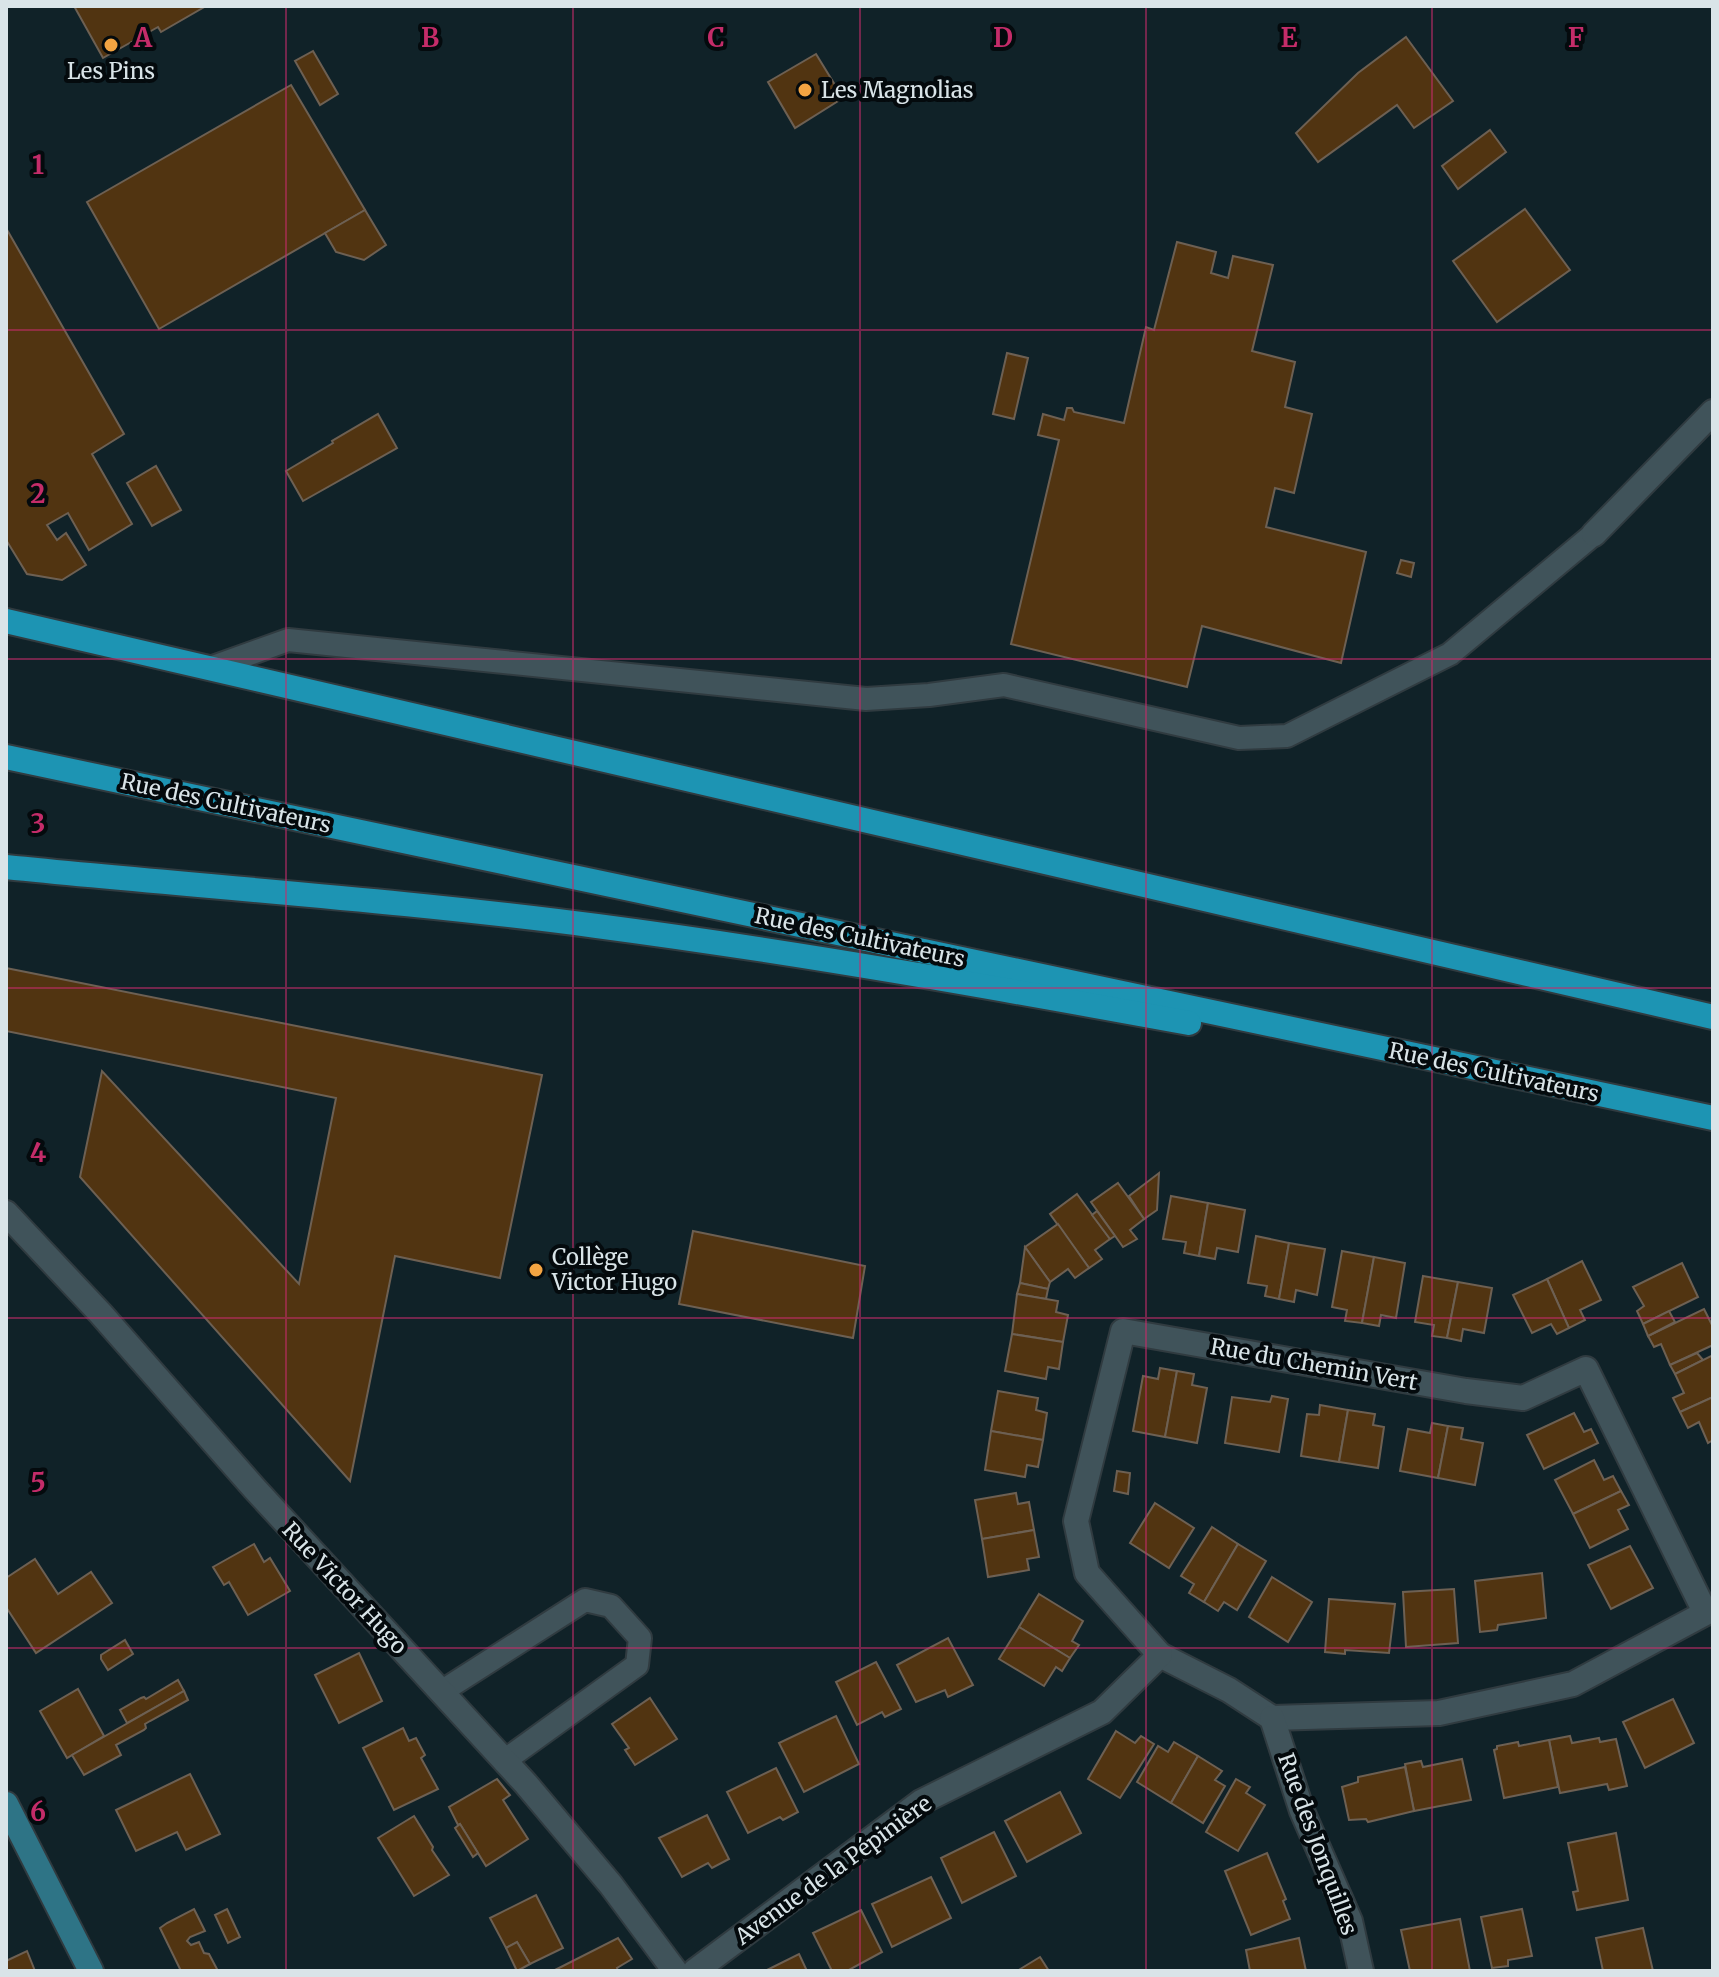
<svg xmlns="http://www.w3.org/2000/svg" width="1719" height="1977" viewBox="0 0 1719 1977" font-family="Merriweather,serif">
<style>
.building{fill:#513411;stroke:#6d6053;stroke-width:2}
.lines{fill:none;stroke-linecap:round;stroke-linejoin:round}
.lane-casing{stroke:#303b40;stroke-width:26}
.street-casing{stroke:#303b40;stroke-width:28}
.secondary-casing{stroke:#303b40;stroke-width:28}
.primary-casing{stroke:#303b40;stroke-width:28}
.lane{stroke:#40535a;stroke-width:22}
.street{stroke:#40535a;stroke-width:24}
.secondary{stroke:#2e7486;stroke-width:24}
.primary{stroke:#1d94b3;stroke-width:24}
.grid{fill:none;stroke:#c42c69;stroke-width:2;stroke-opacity:0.55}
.poi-dot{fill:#f3a442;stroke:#040a0d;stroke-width:3}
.labels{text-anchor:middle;stroke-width:8;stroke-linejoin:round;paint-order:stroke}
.poi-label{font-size:22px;fill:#d9e4e8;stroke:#040a0d;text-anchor:start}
.street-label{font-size:22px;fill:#d9e4e8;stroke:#040a0d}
.grid-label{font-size:26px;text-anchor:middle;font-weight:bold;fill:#c42c69;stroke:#040a0d;stroke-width:8;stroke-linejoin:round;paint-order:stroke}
</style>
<rect width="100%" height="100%" fill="#102228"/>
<g class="building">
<path d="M 74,6 L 206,6 L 161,32 L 158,27 L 103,58 Z"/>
<path d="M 1406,37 L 1453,101 L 1414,128 L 1397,105 L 1318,162 L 1296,133 L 1358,73 Z"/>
<path d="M 313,51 L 338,94 L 320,105 L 295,61 Z"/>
<path d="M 816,54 L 843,98 L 795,128 L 768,82 Z"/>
<path d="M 291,85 L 365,210 L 159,329 L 87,202 Z"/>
<path d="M 1490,130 L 1506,152 L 1458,189 L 1442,166 Z"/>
<path d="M 1525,209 L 1570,270 L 1497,322 L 1453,261 Z"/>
<path d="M 365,210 L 386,245 L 364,260 L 336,252 L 325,233 Z"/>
<path d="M 6,228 L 124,434 L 92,454 L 132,524 L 89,550 L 68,513 L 47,525 L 57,540 L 66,533 L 86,565 L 62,580 L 27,574 L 8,543 L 6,545 Z"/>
<path d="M 1177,242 L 1216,252 L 1211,273 L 1228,278 L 1233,256 L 1273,265 L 1252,351 L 1295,362 L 1285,407 L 1312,414 L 1294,493 L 1275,488 L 1266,527 L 1366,552 L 1341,663 L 1202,626 L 1187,687 L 1011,644 L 1059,440 L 1038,435 L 1043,414 L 1064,420 L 1067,408 L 1072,408 L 1074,412 L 1124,423 L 1146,327 L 1154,330 Z"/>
<path d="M 1007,353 L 1028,358 L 1014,419 L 993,414 Z"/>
<path d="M 378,414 L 397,448 L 303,501 L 286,471 L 333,443 L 332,441 Z"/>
<path d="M 156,466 L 181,510 L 152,526 L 127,483 Z"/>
<path d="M 1401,560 L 1414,563 L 1411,577 L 1397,573 Z"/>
<path d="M 6,968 L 542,1075 L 500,1278 L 395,1256 L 350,1481 L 80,1177 L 102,1071 L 299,1284 L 336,1098 L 6,1031 Z"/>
<path d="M 1159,1173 L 1157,1210 L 1144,1219 L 1129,1196 Z"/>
<path d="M 1118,1183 L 1144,1219 L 1130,1230 L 1137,1239 L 1123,1247 L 1091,1202 Z"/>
<path d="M 1077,1194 L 1110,1239 L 1095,1250 L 1102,1259 L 1089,1268 L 1050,1214 Z"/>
<path d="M 1171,1196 L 1208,1203 L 1199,1256 L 1184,1253 L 1186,1242 L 1163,1239 Z"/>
<path d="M 1208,1203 L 1245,1210 L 1238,1252 L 1217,1248 L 1215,1259 L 1199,1256 Z"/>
<path d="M 1097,1211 L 1115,1236 L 1110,1239 L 1092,1215 Z"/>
<path d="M 1058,1224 L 1089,1268 L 1075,1278 L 1068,1269 L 1050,1282 L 1025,1247 Z"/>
<path d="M 693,1231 L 865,1266 L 853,1338 L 679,1304 Z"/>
<path d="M 1256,1236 L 1289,1243 L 1279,1299 L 1265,1296 L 1267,1286 L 1248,1283 Z"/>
<path d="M 1289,1243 L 1325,1249 L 1317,1295 L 1296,1290 L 1294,1302 L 1279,1299 Z"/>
<path d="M 1025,1247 L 1050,1282 L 1048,1289 L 1020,1283 Z"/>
<path d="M 1342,1251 L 1374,1257 L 1362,1323 L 1345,1321 L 1347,1310 L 1332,1307 Z"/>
<path d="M 1374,1257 L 1405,1263 L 1396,1318 L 1381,1315 L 1379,1326 L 1362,1323 Z"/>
<path d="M 1582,1261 L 1601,1300 L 1580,1310 L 1585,1320 L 1569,1328 L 1547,1279 Z"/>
<path d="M 1682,1263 L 1698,1297 L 1643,1324 L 1637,1311 L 1644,1306 L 1633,1287 Z"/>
<path d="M 1423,1276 L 1458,1282 L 1447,1338 L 1432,1336 L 1434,1325 L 1415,1322 Z"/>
<path d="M 1547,1279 L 1569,1328 L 1557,1334 L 1551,1324 L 1532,1333 L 1513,1295 Z"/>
<path d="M 1458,1282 L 1492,1288 L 1484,1333 L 1463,1329 L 1461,1341 L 1447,1338 Z"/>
<path d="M 1020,1283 L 1048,1289 L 1046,1299 L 1017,1294 Z"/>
<path d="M 1017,1294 L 1058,1301 L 1056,1312 L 1068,1315 L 1063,1342 L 1012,1334 Z"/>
<path d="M 1704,1309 L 1713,1327 L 1713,1345 L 1670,1365 L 1661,1344 L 1654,1347 L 1648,1336 Z"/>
<path d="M 1669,1311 L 1675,1322 L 1648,1336 L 1643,1324 Z"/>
<path d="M 1012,1334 L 1063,1342 L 1059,1369 L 1048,1367 L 1046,1379 L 1005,1371 Z"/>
<path d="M 1697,1353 L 1703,1360 L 1675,1374 L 1670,1365 Z"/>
<path d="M 1713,1355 L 1713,1397 L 1680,1412 L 1673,1398 L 1684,1393 L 1675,1374 Z"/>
<path d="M 1160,1368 L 1177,1371 L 1165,1437 L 1133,1431 L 1143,1376 L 1158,1379 Z"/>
<path d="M 1177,1371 L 1194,1374 L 1192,1385 L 1207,1388 L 1197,1443 L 1165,1437 Z"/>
<path d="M 998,1391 L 1038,1398 L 1036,1410 L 1047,1413 L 1043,1440 L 991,1431 Z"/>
<path d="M 1272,1396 L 1288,1399 L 1279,1452 L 1225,1443 L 1232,1397 L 1270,1402 Z"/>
<path d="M 1713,1397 L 1713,1440 L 1708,1443 L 1699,1422 L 1688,1428 L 1680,1412 Z"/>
<path d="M 1320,1405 L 1348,1410 L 1339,1462 L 1301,1456 L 1307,1414 L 1319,1415 Z"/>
<path d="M 1348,1410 L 1375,1414 L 1373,1425 L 1384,1427 L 1378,1468 L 1339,1462 Z"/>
<path d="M 1574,1413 L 1584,1432 L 1591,1429 L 1598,1443 L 1544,1469 L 1527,1435 Z"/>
<path d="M 1432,1423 L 1448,1426 L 1438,1478 L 1400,1471 L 1408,1429 L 1430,1433 Z"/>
<path d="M 1448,1426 L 1463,1428 L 1461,1439 L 1483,1443 L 1475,1485 L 1438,1478 Z"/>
<path d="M 991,1431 L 1043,1440 L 1038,1467 L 1027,1465 L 1025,1477 L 985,1470 Z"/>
<path d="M 1594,1460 L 1604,1480 L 1613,1476 L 1621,1491 L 1573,1514 L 1555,1480 Z"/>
<path d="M 1117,1471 L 1130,1473 L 1128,1494 L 1114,1491 Z"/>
<path d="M 1621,1491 L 1629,1505 L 1618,1510 L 1628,1529 L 1590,1548 L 1573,1514 Z"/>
<path d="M 1016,1493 L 1018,1504 L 1029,1502 L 1034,1530 L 982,1539 L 975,1500 Z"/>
<path d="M 1155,1503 L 1194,1528 L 1169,1568 L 1130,1543 Z"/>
<path d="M 1212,1527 L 1238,1544 L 1204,1602 L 1189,1593 L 1194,1584 L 1181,1576 Z"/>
<path d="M 1034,1530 L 1039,1557 L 1027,1559 L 1029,1570 L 988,1577 L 982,1539 Z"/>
<path d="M 254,1544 L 264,1562 L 270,1558 L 290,1591 L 248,1615 L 229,1582 L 224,1585 L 213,1567 Z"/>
<path d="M 1238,1544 L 1266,1561 L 1237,1610 L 1224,1602 L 1218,1611 L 1204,1602 Z"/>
<path d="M 1630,1546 L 1653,1588 L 1611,1609 L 1588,1565 Z"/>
<path d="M 35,1559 L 58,1594 L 91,1572 L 112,1603 L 36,1653 L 6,1607 L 6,1578 Z"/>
<path d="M 1542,1573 L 1546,1618 L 1498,1625 L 1497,1630 L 1480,1632 L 1475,1581 Z"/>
<path d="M 1272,1577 L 1312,1602 L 1288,1642 L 1249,1617 Z"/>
<path d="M 1454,1589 L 1458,1643 L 1406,1647 L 1403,1592 Z"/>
<path d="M 1039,1594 L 1083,1621 L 1072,1641 L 1079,1645 L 1070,1658 L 1019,1627 Z"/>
<path d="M 1329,1599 L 1395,1604 L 1389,1653 L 1345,1650 L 1345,1654 L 1325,1652 Z"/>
<path d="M 1019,1627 L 1070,1658 L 1062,1671 L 1056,1667 L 1044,1686 L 999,1659 Z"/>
<path d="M 948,1638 L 973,1685 L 948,1697 L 945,1690 L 916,1702 L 897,1665 Z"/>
<path d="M 125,1640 L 133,1654 L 108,1670 L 101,1659 L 101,1655 Z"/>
<path d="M 359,1653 L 382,1701 L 339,1723 L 315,1675 Z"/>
<path d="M 876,1662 L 901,1709 L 885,1717 L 882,1712 L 857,1725 L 836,1682 Z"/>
<path d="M 178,1680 L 184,1691 L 127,1723 L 120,1710 L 141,1698 L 144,1697 L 146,1699 Z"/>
<path d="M 78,1689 L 104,1736 L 67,1758 L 40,1711 Z"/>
<path d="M 184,1691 L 188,1700 L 150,1721 L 145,1724 L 146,1728 L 144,1730 L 116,1745 L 121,1755 L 84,1775 L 72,1755 Z"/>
<path d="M 650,1698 L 677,1739 L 635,1765 L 625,1750 L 629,1748 L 612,1724 Z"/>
<path d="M 1673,1699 L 1694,1743 L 1645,1768 L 1623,1722 Z"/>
<path d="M 836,1716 L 859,1764 L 804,1792 L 779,1743 Z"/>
<path d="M 403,1728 L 409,1741 L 416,1738 L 425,1755 L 421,1758 L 438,1789 L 394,1810 L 363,1748 Z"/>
<path d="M 1116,1731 L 1135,1743 L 1141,1736 L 1154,1744 L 1120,1798 L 1088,1779 Z"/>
<path d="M 1570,1736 L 1572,1743 L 1599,1738 L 1600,1742 L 1616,1739 L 1627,1786 L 1609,1790 L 1607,1784 L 1560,1793 L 1549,1740 Z"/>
<path d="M 1549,1740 L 1558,1787 L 1504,1798 L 1494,1750 L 1497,1749 L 1497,1746 L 1518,1742 L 1519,1746 Z"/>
<path d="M 1174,1742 L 1198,1756 L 1171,1803 L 1137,1782 L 1158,1746 L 1168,1752 Z"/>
<path d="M 1198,1756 L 1222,1771 L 1215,1780 L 1225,1786 L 1203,1823 L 1171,1803 Z"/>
<path d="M 1462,1759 L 1471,1800 L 1414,1811 L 1405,1764 L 1421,1761 L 1423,1767 Z"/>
<path d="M 1405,1767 L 1414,1811 L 1368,1822 L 1366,1819 L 1349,1820 L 1342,1787 L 1358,1782 L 1358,1777 Z"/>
<path d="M 776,1768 L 798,1812 L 783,1820 L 780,1817 L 748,1833 L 727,1792 Z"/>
<path d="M 190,1774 L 220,1834 L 186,1850 L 177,1832 L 136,1851 L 116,1810 Z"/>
<path d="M 497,1779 L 510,1795 L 503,1800 L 528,1839 L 486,1866 L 460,1824 L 458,1825 L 449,1807 Z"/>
<path d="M 1236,1779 L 1250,1787 L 1246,1793 L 1265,1805 L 1238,1851 L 1206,1832 Z"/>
<path d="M 1060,1792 L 1081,1833 L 1027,1862 L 1005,1821 Z"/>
<path d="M 707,1815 L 729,1859 L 712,1868 L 708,1863 L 682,1877 L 659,1838 Z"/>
<path d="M 414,1816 L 433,1847 L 432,1850 L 449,1875 L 414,1896 L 378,1838 Z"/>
<path d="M 460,1824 L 478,1853 L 473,1857 L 455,1828 Z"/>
<path d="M 994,1832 L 1016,1876 L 962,1903 L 941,1858 Z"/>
<path d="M 1616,1833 L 1628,1900 L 1577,1910 L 1573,1892 L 1578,1891 L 1568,1843 Z"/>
<path d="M 1267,1853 L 1286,1899 L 1283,1901 L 1290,1919 L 1251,1935 L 1225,1871 Z"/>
<path d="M 931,1877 L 951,1918 L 892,1947 L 872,1904 Z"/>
<path d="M 536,1895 L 563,1948 L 530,1964 L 517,1942 L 506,1948 L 490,1918 Z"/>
<path d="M 194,1909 L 205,1931 L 190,1937 L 187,1941 L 191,1945 L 199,1942 L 204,1953 L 209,1954 L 218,1971 L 181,1971 L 160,1928 L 167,1923 Z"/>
<path d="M 227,1909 L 240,1937 L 228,1943 L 215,1915 Z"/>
<path d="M 1522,1909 L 1532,1956 L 1508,1960 L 1508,1966 L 1492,1968 L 1481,1917 Z"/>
<path d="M 861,1910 L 882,1952 L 847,1971 L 832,1971 L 813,1933 Z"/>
<path d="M 1460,1919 L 1470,1971 L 1410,1971 L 1401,1930 Z"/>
<path d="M 1643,1928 L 1653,1971 L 1603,1971 L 1596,1938 Z"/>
<path d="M 618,1938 L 632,1959 L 617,1968 L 618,1971 L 553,1971 Z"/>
<path d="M 1299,1938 L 1306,1971 L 1250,1971 L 1246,1950 Z"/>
<path d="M 517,1942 L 530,1964 L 517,1971 L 506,1948 Z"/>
<path d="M 27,1951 L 35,1971 L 6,1971 L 6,1961 Z"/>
<path d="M 799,1954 L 807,1971 L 765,1971 Z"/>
<path d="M 1040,1957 L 1049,1971 L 1017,1971 Z"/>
</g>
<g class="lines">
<g class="lane-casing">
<g id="lane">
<path d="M 210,668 L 288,640 L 866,699 L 929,695 L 1004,685 L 1239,738 L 1287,736 L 1450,654 L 1594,534"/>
<path d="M 441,1692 L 585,1600 L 611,1606 L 640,1638 L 637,1665 L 504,1761"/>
</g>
</g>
<g class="street-casing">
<g id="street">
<path d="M 1594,534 L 1713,412"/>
<path d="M 6,1213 L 101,1314 L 254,1488 L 526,1784 L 611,1885 L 675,1971"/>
<path d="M 1705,1612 L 1586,1369 L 1523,1398 L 1466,1391 L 1123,1331 L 1076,1521 L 1087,1573 L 1160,1655 L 1229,1690 L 1272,1718 L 1439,1713 L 1573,1684 L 1713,1609"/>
<path d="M 1272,1718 L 1302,1811 L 1350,1921 L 1361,1971"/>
<path d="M 695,1971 L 921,1802 L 1102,1712 L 1160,1655"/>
</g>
</g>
<g class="secondary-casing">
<path id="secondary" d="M 6,1804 L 91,1971"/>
</g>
<g class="primary-casing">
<g id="primary">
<path d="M 6,621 L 1713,1017"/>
<path d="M 6,757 L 1713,1118"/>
<path d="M 6,867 C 203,887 401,900 597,926 C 795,952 992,987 1189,1023"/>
</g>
</g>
<use href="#lane" class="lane"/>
<use href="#street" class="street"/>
<use href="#secondary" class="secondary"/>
<use href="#primary" class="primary"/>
</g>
<path class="grid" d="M 286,6 L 286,1971M 573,6 L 573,1971M 860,6 L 860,1971M 1146,6 L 1146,1971M 1432,6 L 1432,1971M 6,330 L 1713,330M 6,659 L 1713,659M 6,988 L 1713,988M 6,1318 L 1713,1318M 6,1648 L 1713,1648"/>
<g class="poi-dot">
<circle cx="111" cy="45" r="8"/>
<circle cx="805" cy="90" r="8"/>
<circle cx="536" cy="1270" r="8"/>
</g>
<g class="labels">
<g class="poi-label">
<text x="111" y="79" text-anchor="middle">Les Pins</text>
<text x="821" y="98">Les Magnolias</text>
<text x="552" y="1265">Collège<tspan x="552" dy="25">Victor Hugo</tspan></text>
</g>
<g class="street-label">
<text transform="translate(226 803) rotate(12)" y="8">Rue des Cultivateurs</text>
<text transform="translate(860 937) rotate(12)" y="8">Rue des Cultivateurs</text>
<text transform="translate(1494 1072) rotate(12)" y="8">Rue des Cultivateurs</text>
<text transform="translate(1314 1364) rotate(10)" y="8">Rue du Chemin Vert</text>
<text transform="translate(345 1588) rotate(47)" y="8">Rue Victor Hugo</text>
<text transform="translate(1318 1844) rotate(70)" y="8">Rue des Jonquilles</text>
<text transform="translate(833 1870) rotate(-36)" y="8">Avenue de la Pépinière</text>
</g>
</g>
<g class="grid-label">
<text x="143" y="47">A</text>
<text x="430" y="47">B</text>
<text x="716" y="47">C</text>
<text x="1003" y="47">D</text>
<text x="1289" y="47">E</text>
<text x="1576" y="47">F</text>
<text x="38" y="174">1</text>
<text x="38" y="503">2</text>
<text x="38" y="833">3</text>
<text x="38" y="1162">4</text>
<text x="38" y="1492">5</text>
<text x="38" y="1821">6</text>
</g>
<rect width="1719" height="1977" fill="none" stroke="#d9e4e8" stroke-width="16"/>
</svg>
